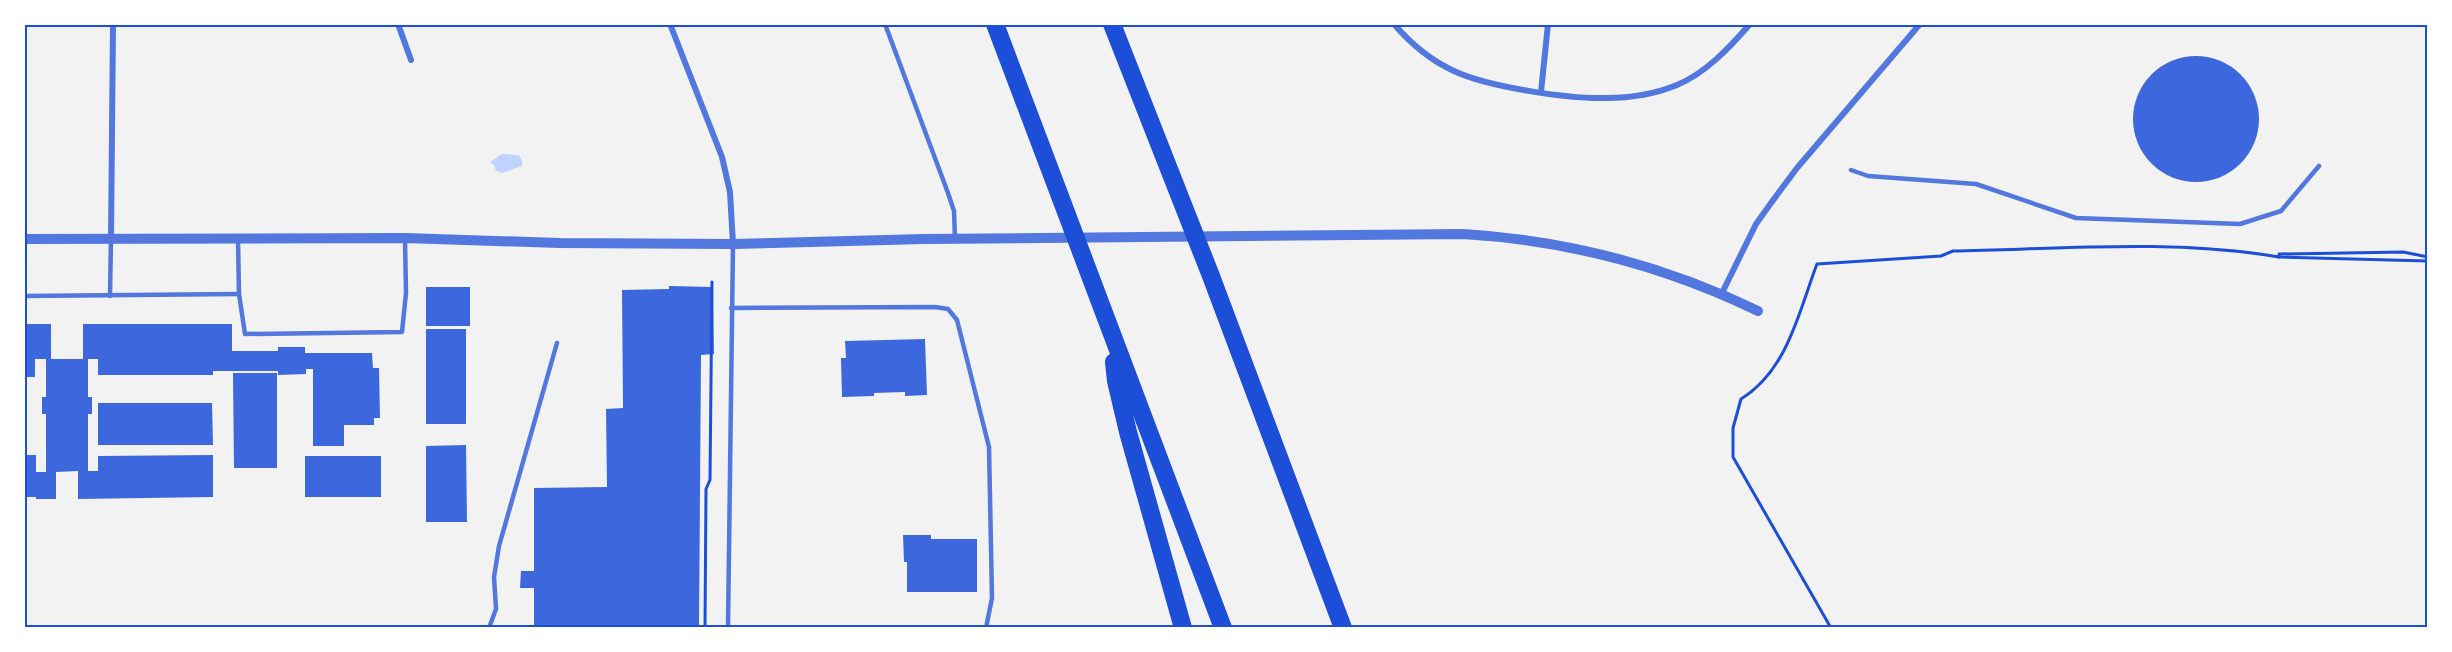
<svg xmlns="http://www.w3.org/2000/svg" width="2452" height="652" viewBox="0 0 2452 652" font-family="Bitter,serif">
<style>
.water{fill:#bfd3fe}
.building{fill:#3d67dc}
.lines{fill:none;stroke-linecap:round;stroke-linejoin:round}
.path{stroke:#1d4ed8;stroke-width:3}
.service{stroke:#5277de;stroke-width:4.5}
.minor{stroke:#5277de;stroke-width:6}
.tertiary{stroke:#5277de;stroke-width:10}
.motorway{stroke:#1d4ed8;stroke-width:18}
.neatline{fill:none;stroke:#1d4ed8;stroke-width:2}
</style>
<rect width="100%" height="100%" fill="#f2f2f2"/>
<path class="water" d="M 502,154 L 519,155 L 522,161 L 522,166 L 502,173 L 496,171 L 494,165 L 490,162 Z"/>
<g class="building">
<circle cx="2196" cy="119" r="63"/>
<path d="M 669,286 L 713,287 L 714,354 L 701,355 L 699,628 L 534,628 L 534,588 L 520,588 L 521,571 L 534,571 L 534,488 L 607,487 L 606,409 L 623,408 L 622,290 L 669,289 Z"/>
<rect x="426" y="287" width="44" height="39"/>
<path d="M 24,324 L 51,324 L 51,359 L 83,359 L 83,324 L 232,324 L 232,351 L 278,351 L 278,347 L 305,347 L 305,353 L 372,353 L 373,368 L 379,368 L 380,418 L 374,418 L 374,425 L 344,425 L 344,446 L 313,446 L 313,369 L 306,369 L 306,374 L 278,375 L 278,371 L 213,371 L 213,375 L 98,375 L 98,359 L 88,359 L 88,397 L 92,397 L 92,414 L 88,414 L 88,471 L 98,471 L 98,456 L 213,455 L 213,497 L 78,499 L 78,471 L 56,472 L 56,499 L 36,499 L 36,497 L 24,497 L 24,455 L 36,455 L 36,472 L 46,472 L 46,414 L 42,414 L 42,397 L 46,397 L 46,359 L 35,359 L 35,377 L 24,377 Z"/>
<rect x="426" y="329" width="40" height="95"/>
<path d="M 925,339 L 927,395 L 905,396 L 905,392 L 874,393 L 874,396 L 842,397 L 841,358 L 846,358 L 845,341 Z"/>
<path d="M 233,373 L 277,373 L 277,468 L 234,468 Z"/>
<path d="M 98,403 L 212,403 L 213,445 L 98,445 Z"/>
<path d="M 466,445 L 467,522 L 426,522 L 426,446 Z"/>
<rect x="305" y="456" width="76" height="41"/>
<path d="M 903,535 L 931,535 L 931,539 L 977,539 L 977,592 L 907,592 L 907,562 L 904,562 Z"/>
</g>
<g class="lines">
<g class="path">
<path d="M 2428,257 L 2403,252 L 2279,254 L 2279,257 L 2428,261"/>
<path d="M 705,628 L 706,489 L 710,480 L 712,282"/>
<path d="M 1831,628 L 1733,457 L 1733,428 L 1741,399 C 1788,370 1799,311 1817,264 L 1941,256 L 1953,251 C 2061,249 2172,239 2279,257"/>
</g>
<g class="service">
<path d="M 885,24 L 948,193 L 954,211 L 955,239"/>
<path d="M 1851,170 L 1868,176 L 1976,184 L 2076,218 L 2240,224 L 2281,211 L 2319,166"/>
<path d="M 238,239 L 239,294 L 245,334 L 402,332 L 406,293 L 405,240"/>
<path d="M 24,296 L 239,294"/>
<path d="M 110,296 L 111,239"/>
<path d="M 731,308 L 935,307 L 948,309 L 957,320 L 989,447 L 992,598 L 986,628"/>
<path d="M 489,628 L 496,609 L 494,577 L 499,546 L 557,343"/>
<path d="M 728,628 L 733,244"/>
</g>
<g class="minor">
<path d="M 398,24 L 411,60"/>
<path d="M 670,24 L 722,157 L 730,192 L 733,244"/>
<path d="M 1394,24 C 1411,44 1430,60 1454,71 C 1488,87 1568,99 1606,98 C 1630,98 1655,94 1677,85 C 1706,73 1730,47 1750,24"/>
<path d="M 1541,92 L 1548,24"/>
<path d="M 111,239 L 113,24"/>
<path d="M 1722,293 L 1756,224 L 1771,203 L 1797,168 L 1920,24"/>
</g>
<path class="tertiary" d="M 24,239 L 405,238 L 560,243 L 733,244 L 924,239 L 1463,234 C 1565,240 1665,266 1758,311"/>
<g class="motorway">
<path d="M 995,24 L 1223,628"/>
<path d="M 1112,24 L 1211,276 L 1343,628"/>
<path d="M 1114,362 L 1116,381 L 1128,432 L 1183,628"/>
</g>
</g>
<rect width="2452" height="652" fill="none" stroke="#ffffff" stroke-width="51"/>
<rect x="26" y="26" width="2400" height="600" class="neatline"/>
</svg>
